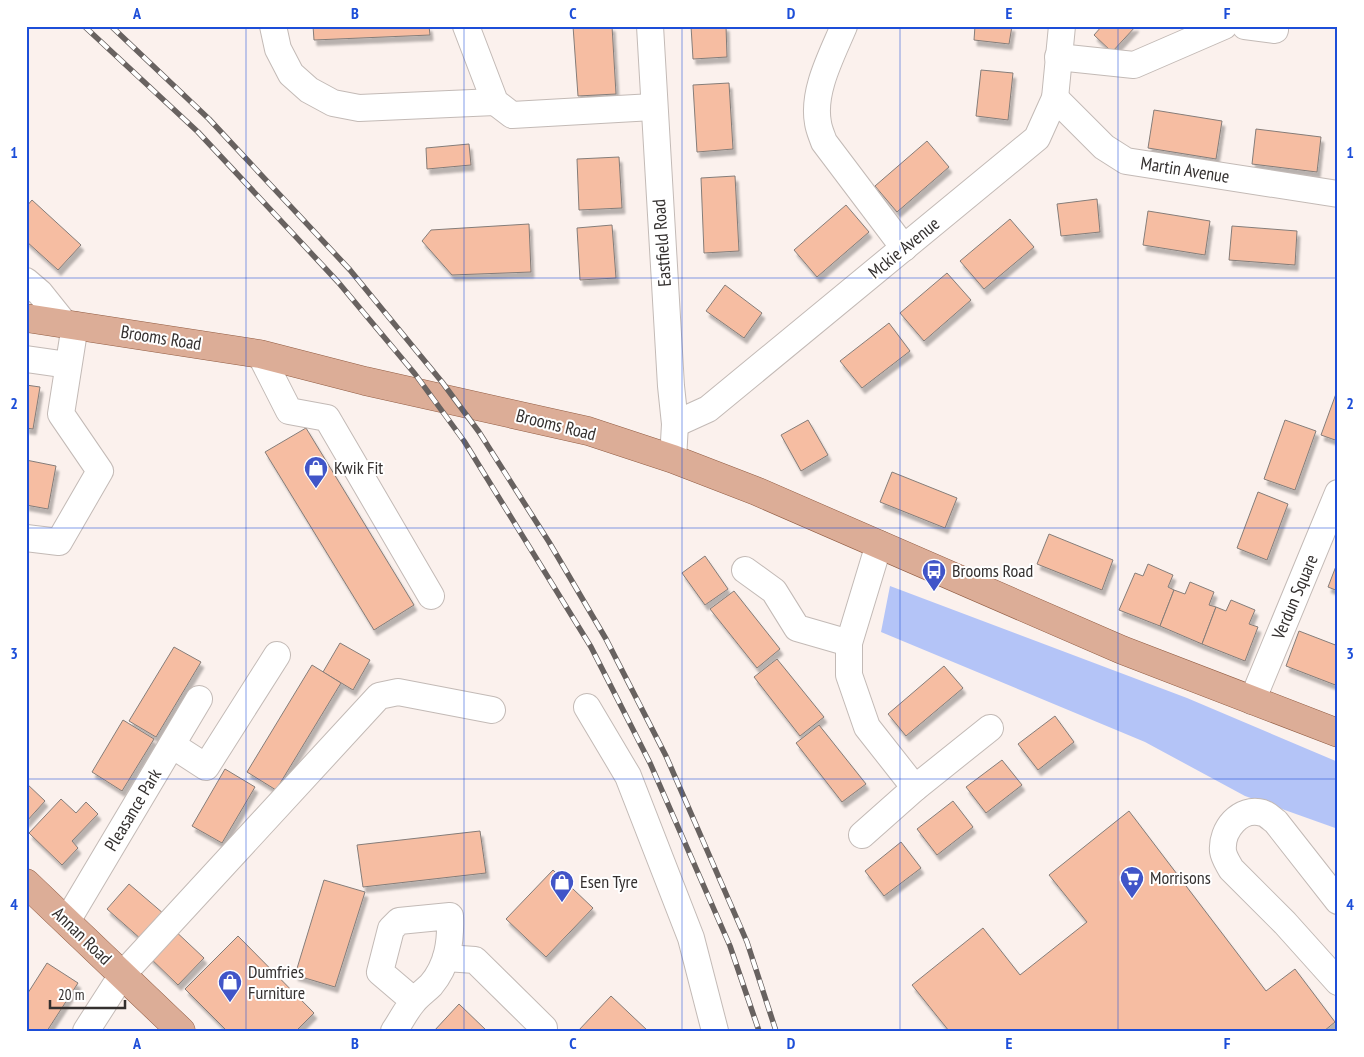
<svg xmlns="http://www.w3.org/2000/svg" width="1364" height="1057" viewBox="0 0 1364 1057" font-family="'PT Sans Narrow',sans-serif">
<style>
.green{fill:#b4c4f7}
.building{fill:#f6bda2;stroke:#857d79;filter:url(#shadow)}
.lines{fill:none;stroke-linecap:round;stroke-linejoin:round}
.minor-casing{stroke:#c3bab6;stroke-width:28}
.major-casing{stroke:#925e45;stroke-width:29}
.minor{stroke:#fff;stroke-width:26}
.major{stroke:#dcad97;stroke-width:28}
.rail-casing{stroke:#686260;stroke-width:5.5}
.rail{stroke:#fff;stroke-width:4;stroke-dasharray:11;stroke-linecap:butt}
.grid{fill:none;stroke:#1d4ed8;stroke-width:1;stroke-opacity:0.55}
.labels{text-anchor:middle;stroke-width:4;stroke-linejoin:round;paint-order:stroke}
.street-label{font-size:18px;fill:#34302f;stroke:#fff}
.poi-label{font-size:18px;fill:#34302f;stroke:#fff;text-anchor:start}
.neatline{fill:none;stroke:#1d4ed8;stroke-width:2}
.grid-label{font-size:16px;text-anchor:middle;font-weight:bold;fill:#1d4ed8}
</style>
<defs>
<filter id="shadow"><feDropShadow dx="3" dy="5.5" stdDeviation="1" flood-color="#0004"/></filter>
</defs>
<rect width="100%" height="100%" fill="#fbf1ed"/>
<path class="green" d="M 890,586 L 1187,698 L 1338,762 L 1338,829 L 1245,796 L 1145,742 L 881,632 Z"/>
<g class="building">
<path d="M 313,26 L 429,26 L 430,35 L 314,40 Z"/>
<path d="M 573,26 L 612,26 L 616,94 L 578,96 Z"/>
<path d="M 691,26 L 726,26 L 727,57 L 693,59 Z"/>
<path d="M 975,26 L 1012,26 L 1009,44 L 974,40 Z"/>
<path d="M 1102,26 L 1136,26 L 1112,52 L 1094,35 Z"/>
<path d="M 981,70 L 1013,73 L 1008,120 L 976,116 Z"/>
<path d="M 729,83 L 733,149 L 697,152 L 693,85 Z"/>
<path d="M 1154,110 L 1222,121 L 1216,159 L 1148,148 Z"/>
<path d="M 1256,129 L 1321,137 L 1317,172 L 1252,164 Z"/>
<path d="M 927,141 L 949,167 L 897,212 L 875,186 Z"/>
<path d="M 469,144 L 471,165 L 427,169 L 426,148 Z"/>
<path d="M 619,157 L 622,208 L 579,210 L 577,159 Z"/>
<path d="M 735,176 L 739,251 L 704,253 L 701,178 Z"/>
<path d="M 1097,199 L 1100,232 L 1061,236 L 1057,204 Z"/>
<path d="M 32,200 L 81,245 L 58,270 L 26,241 L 26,207 Z"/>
<path d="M 846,205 L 869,232 L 817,277 L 794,250 Z"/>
<path d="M 1148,211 L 1210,221 L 1205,255 L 1143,245 Z"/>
<path d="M 1010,219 L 1034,247 L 984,289 L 960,261 Z"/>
<path d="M 529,224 L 531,272 L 452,275 L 422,241 L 431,230 Z"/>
<path d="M 612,225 L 616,278 L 580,280 L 577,228 Z"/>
<path d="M 1232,226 L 1297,231 L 1295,265 L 1229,260 Z"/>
<path d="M 947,273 L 971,300 L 924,341 L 900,313 Z"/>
<path d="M 725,285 L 762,313 L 744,338 L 706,311 Z"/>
<path d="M 889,323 L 910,351 L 862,388 L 840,361 Z"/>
<path d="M 26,385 L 40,387 L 33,429 L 26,428 Z"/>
<path d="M 1337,391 L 1338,391 L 1338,441 L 1321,435 Z"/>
<path d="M 808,420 L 828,455 L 801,471 L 781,435 Z"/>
<path d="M 1285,420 L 1316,431 L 1295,490 L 1264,479 Z"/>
<path d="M 306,428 L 414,605 L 374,630 L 265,452 Z"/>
<path d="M 26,460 L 56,466 L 48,509 L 26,505 Z"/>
<path d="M 892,472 L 957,498 L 945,528 L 880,502 Z"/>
<path d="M 1258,492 L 1288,504 L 1267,560 L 1237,548 Z"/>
<path d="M 1049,534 L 1113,560 L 1102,590 L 1037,564 Z"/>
<path d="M 705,556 L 728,589 L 705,605 L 682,573 Z"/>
<path d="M 1338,561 L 1338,591 L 1328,587 Z"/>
<path d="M 1148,564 L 1173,575 L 1168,587 L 1174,590 L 1160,626 L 1119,610 L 1135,573 L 1143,576 Z"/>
<path d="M 1190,582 L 1214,592 L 1209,605 L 1216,607 L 1202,644 L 1160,626 L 1174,590 L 1185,594 Z"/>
<path d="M 734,591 L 780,649 L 757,668 L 710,609 Z"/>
<path d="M 1231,600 L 1255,610 L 1249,624 L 1258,627 L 1245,661 L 1202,644 L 1216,607 L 1226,611 Z"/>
<path d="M 1299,631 L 1338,646 L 1338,686 L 1286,666 Z"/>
<path d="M 340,643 L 370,660 L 353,690 L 323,672 Z"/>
<path d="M 174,647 L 201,662 L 156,737 L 129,721 Z"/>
<path d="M 777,659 L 824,717 L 800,736 L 754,677 Z"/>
<path d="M 312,665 L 341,683 L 276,790 L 247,772 Z"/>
<path d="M 944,666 L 963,688 L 906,736 L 888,714 Z"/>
<path d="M 1055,716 L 1074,742 L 1038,770 L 1018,744 Z"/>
<path d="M 123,720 L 154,739 L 122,791 L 92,772 Z"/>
<path d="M 819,725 L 866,784 L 842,802 L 796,743 Z"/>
<path d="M 1002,760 L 1022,785 L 986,813 L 966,787 Z"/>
<path d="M 225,769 L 255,787 L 222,843 L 192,826 Z"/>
<path d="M 26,783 L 45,801 L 26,822 Z"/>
<path d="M 61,799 L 76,813 L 86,802 L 98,814 L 72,841 L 78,848 L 62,865 L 29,833 Z"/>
<path d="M 953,801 L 973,827 L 937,855 L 917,829 Z"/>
<path d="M 1129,811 L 1266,991 L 1295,969 L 1335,1022 L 1324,1031 L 949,1031 L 912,985 L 983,928 L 1020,975 L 1087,922 L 1049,875 Z"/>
<path d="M 480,831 L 486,873 L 363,887 L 357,845 Z"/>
<path d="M 901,842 L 921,868 L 884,896 L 865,871 Z"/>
<path d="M 553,870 L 593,908 L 546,957 L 506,919 Z"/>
<path d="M 324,880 L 365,892 L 335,987 L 295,975 Z"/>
<path d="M 129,884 L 164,914 L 142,940 L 107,909 Z"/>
<path d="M 171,927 L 204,958 L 178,985 L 145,953 Z"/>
<path d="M 238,936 L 314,1013 L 296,1031 L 227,1031 L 185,989 Z"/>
<path d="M 47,963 L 78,983 L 47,1031 L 26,1031 L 26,996 Z"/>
<path d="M 611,996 L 648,1031 L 578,1031 Z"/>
<path d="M 459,1004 L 487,1031 L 434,1031 Z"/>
</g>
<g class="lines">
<g class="minor-casing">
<g id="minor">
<path d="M 273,26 L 278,49 L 291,74 L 309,90 L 333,103 L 359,108 L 495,102"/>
<path d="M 466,26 L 495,102 L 512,115 L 653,107"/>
<path d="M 650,26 L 671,386 L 675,424 L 673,459"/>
<path d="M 844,26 C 832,55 812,91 818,123 C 819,130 822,136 824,142 L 904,248"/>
<path d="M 1245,26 L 1275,30 L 1275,26"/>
<path d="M 1058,57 L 1134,65 L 1224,26"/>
<path d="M 1055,98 L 1104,147 L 1126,161 L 1338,194"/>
<path d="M 26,281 L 40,293 L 64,323"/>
<path d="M 260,354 L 289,411 L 327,418 L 431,596"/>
<path d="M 26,359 L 68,365"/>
<path d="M 675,424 L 708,409 L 1037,138 L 1055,98 L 1062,26"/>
<path d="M 26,538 L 59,542 L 100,471 L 61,414 L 75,325"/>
<path d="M 879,544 L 849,643 L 849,675 L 867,727 L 915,788"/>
<path d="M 745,570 L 774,591 L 797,628 L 849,643"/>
<path d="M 1252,701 L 1338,493"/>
<path d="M 587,707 L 628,776 L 691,938 L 715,1031"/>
<path d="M 172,745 L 206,767 L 277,655"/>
<path d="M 862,835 L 915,788 L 990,728"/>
<path d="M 1338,901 L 1276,822 C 1272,819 1267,814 1263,813 C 1240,806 1221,830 1223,851 C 1224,858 1228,863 1231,869 L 1285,923 L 1338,982"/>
<path d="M 67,921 L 199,699"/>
<path d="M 446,958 L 475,960 L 544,1028"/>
<path d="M 86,1031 L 122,975 L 379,696 L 398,692 L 492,710"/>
<path d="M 394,1031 C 401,1021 406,1010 414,1001 C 419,995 425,991 431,985 C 448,965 451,941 450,916 L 399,921 L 391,929 L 380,972 L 414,1001"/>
</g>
</g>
<g class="major-casing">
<g id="major">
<path d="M 26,318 L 260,354 L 365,381 L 588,431 L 673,459 L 756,491 L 1122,650 L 1338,733"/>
<path d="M 26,883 L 181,1031"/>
</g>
</g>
<use href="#minor" class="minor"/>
<use href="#major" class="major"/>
<g class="rail-casing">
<g id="rail">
<path d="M 84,26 L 198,132 L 338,282 L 415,374 L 464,441 L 591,647 L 650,763 L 730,946 L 759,1031"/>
<path d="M 111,26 L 209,119 L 350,270 L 442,382 L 479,432 L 549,542 L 606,639 L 666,756 L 747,942 L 776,1031"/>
</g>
</g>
<use href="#rail" class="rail"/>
</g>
<path class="grid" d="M 246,26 L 246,1031M 464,26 L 464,1031M 682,26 L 682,1031M 900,26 L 900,1031M 1118,26 L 1118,1031M 26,278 L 1338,278M 26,528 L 1338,528M 26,779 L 1338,779"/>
<defs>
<g id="shop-pin" transform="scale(1.25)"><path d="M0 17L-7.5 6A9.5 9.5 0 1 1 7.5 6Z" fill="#4155c8" stroke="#fff"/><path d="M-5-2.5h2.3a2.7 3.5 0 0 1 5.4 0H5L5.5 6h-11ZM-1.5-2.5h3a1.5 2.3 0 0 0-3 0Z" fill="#fff"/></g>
<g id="bus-pin" transform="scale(1.25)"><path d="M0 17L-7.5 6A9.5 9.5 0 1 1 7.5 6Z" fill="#4155c8" stroke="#fff"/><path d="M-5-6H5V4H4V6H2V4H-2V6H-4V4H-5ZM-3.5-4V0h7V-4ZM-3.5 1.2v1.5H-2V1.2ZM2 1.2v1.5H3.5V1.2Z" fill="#fff"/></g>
<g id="supermarket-pin" transform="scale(1.25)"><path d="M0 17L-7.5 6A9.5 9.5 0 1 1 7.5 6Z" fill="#4155c8" stroke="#fff"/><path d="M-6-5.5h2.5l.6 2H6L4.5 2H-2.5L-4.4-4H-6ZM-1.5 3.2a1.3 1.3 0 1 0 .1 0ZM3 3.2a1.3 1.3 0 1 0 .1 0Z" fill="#fff"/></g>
</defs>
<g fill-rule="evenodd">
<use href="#shop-pin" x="316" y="468"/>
<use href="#bus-pin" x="934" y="571"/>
<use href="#supermarket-pin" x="1132" y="878"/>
<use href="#shop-pin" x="562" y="882"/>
<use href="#shop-pin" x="230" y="982"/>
</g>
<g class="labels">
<g class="street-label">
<text transform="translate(1185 170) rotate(9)" y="6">Martin Avenue</text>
<text transform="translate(662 243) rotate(-94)" y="6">Eastfield Road</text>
<text transform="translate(904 248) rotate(-39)" y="6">Mckie Avenue</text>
<text transform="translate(161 338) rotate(9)" y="6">Brooms Road</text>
<text transform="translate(556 425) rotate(14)" y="6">Brooms Road</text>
<text transform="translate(1295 597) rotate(-67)" y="6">Verdun Square</text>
<text transform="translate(133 810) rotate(-59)" y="6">Pleasance Park</text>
<text transform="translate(82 936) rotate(44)" y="6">Annan Road</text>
</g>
<g class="poi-label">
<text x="334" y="474">Kwik Fit</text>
<text x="952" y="577">Brooms Road</text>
<text x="1150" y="884">Morrisons</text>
<text x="580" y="888">Esen Tyre</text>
<text x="248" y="978">Dumfries<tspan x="248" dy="21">Furniture</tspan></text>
</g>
</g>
<rect width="1364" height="1057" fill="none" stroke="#ffffff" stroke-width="55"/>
<path d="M50 1000v8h75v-8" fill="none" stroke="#34302f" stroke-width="2.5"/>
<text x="58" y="1000" font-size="15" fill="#34302f" stroke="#ffffff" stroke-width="4" paint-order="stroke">20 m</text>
<rect x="28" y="28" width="1308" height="1002" class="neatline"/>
<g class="grid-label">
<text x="137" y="19">A</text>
<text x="355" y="19">B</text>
<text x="573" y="19">C</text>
<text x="791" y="19">D</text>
<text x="1009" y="19">E</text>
<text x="1227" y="19">F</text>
<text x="14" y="158">1</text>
<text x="1350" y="158">1</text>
<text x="14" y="409">2</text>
<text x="1350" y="409">2</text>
<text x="14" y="659">3</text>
<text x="1350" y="659">3</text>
<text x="14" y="910">4</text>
<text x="1350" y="910">4</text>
<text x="137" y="1049">A</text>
<text x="355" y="1049">B</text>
<text x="573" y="1049">C</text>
<text x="791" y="1049">D</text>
<text x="1009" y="1049">E</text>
<text x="1227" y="1049">F</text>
</g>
</svg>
